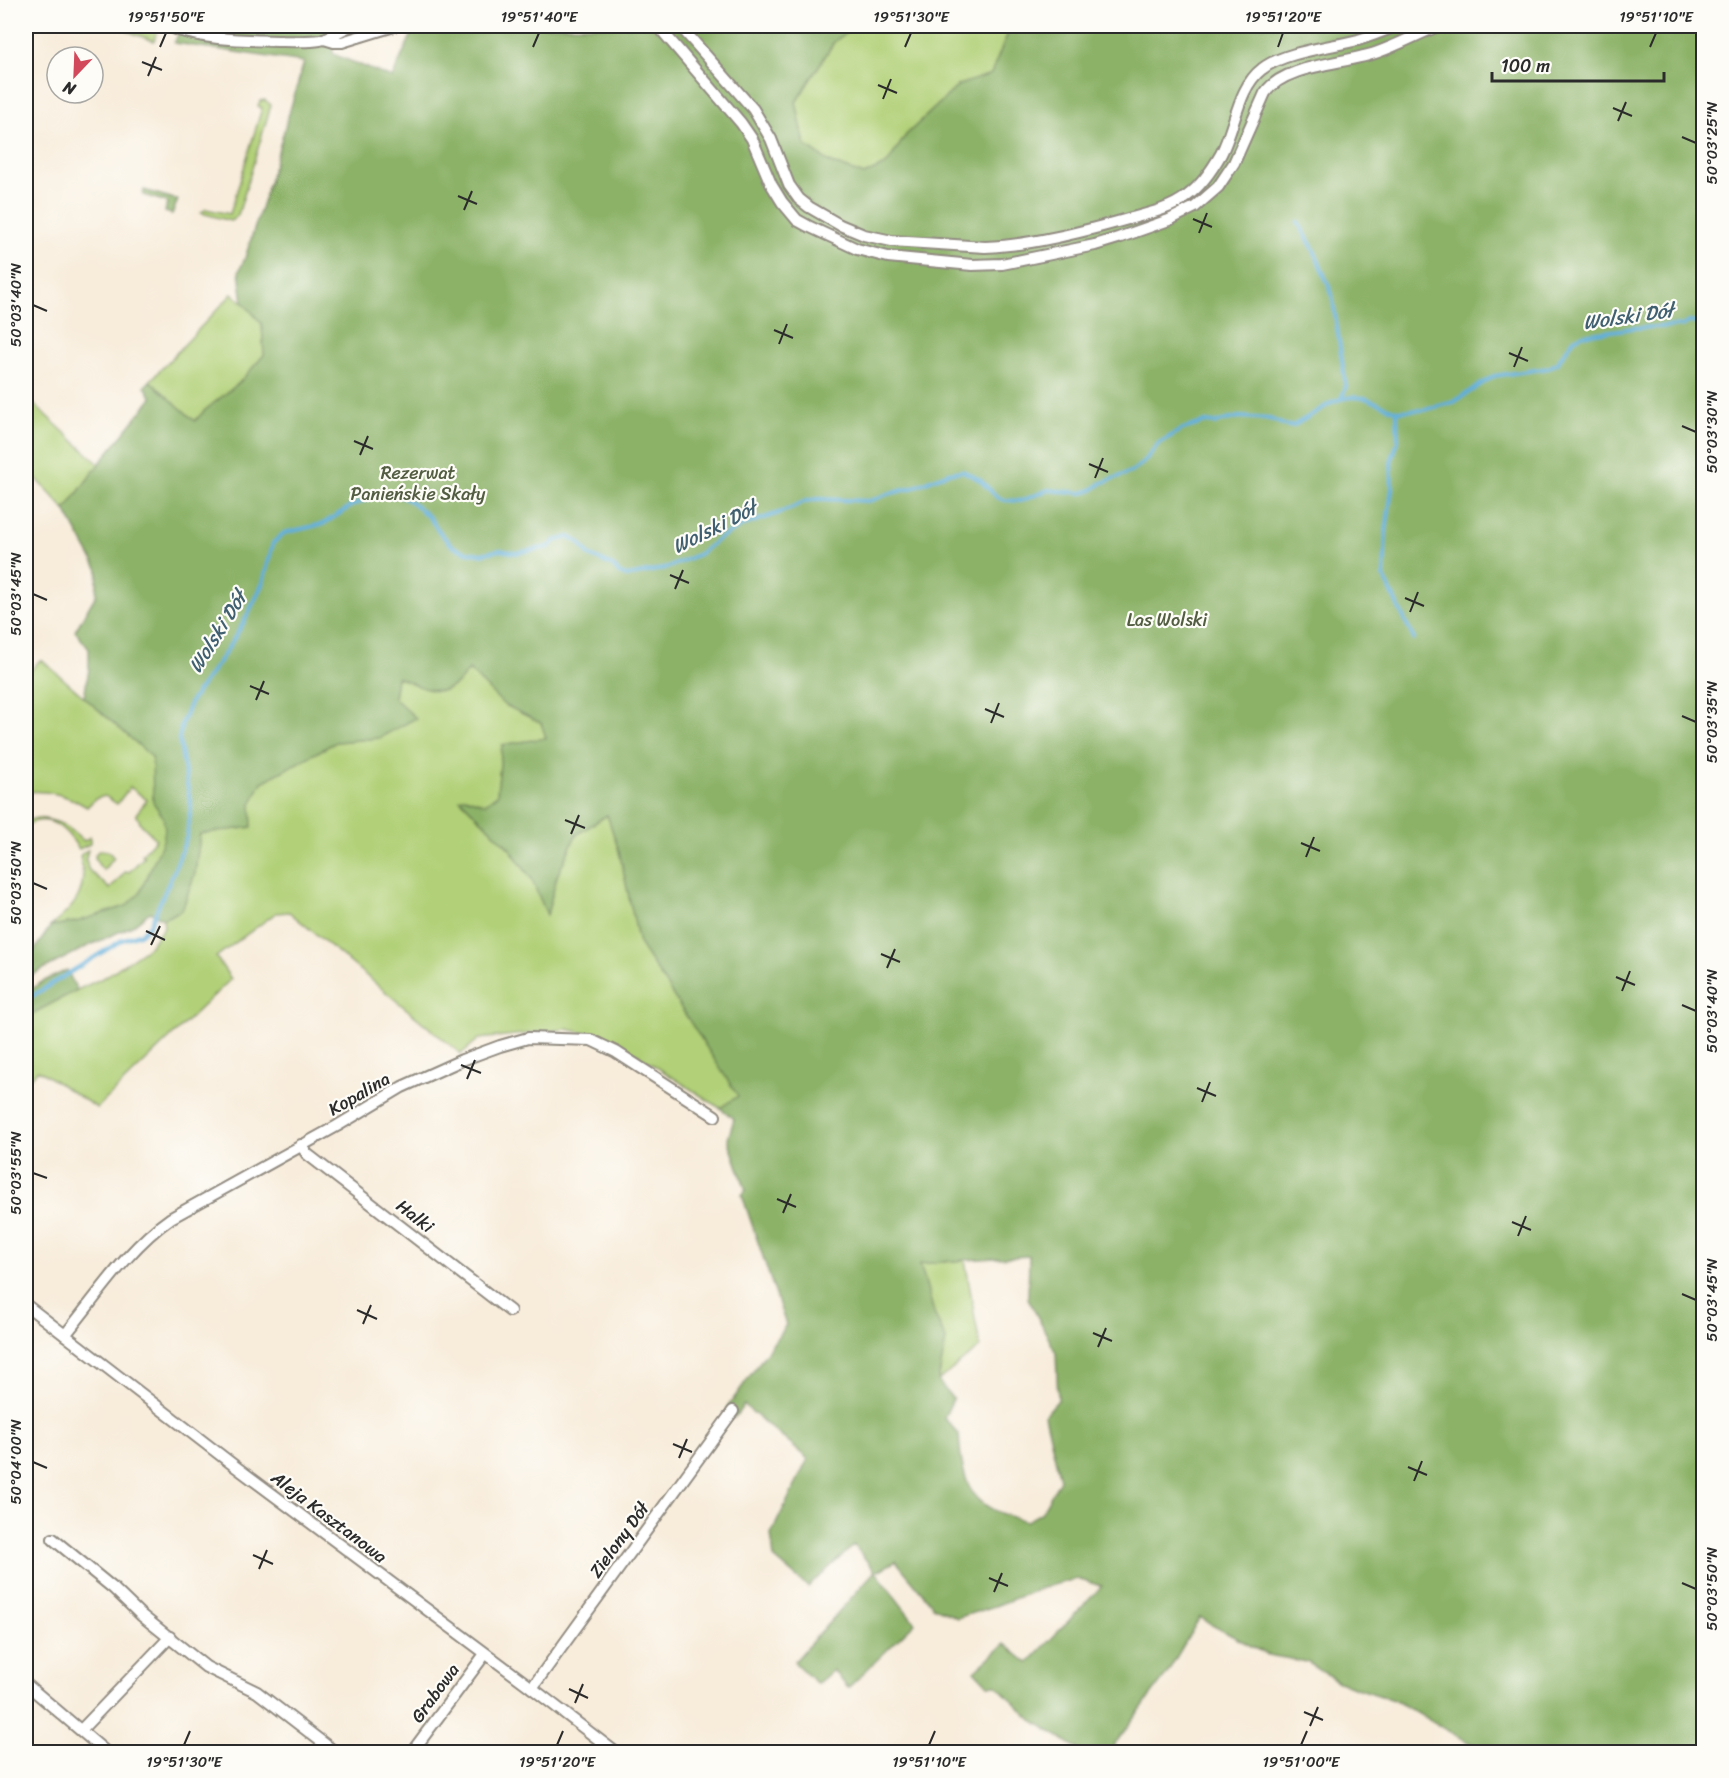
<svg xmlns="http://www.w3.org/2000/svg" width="1729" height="1778" viewBox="0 0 1729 1778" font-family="Sriracha,sans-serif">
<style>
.green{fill:#b1d077;stroke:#6e7e51;stroke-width:1.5}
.forest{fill:#8cb268;stroke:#5c6e4a;stroke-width:1.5;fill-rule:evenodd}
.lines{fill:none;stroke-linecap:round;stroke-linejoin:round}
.stream{stroke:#60afda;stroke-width:4}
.minor-casing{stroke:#928c82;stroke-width:14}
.minor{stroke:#fff;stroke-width:10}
.ticks{fill:none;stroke:#2b2b2b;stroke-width:2}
.labels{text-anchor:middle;stroke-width:4.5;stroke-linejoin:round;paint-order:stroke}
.park-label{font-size:18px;fill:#535d42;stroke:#fdfcf7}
.street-label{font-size:18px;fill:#2b2b2b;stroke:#fdfcf7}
.water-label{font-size:20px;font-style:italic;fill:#406071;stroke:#fdfcf7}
.neatline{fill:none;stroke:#2b2b2b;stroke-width:2}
.ticks-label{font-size:15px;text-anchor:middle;fill:#2b2b2b}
</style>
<rect width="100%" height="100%" fill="#fdfcf7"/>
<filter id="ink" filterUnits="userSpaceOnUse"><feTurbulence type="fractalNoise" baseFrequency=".0167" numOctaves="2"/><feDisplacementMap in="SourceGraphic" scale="12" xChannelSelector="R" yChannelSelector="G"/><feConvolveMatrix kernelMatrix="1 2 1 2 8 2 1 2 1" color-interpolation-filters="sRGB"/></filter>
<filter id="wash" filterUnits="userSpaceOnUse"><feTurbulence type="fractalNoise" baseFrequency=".008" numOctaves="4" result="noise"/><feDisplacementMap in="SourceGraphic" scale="24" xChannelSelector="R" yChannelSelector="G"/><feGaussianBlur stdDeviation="1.35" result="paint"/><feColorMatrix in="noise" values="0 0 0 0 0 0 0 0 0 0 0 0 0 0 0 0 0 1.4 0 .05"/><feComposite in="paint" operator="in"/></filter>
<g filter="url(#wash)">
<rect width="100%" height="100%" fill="#f8ecda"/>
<g class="green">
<path d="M 114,26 L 153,26 L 158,28 L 154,41 Z"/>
<path d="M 855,26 L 873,29 L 882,26 L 1016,26 L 1008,33 L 991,75 L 959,85 L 906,135 L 887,164 L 864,175 L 831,163 L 805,145 L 796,102 L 834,42 Z"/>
<path d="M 265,100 L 271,105 L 238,215 L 233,220 L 230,221 L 201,213 L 206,209 L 230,214 L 262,108 L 258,106 L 260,101 Z"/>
<path d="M 232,294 L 243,302 L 262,324 L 264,355 L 239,383 L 204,411 L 195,421 L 150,381 Z"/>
<path d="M 279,375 L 503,704 L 541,723 L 547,738 L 502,745 L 497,795 L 485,804 L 465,797 L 460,799 L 510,849 L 531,878 L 547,914 L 557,876 L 576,835 L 607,814 L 619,851 L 639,943 L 739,1096 L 720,1108 L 615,1040 L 567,1029 L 479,1039 L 461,1054 L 289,912 L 276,913 L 216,957 L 231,979 L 97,1108 L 38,1070 L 31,1077 L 26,1073 L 26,1020 L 28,1016 L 77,990 L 105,977 L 149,947 L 164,927 L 163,919 L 182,910 L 195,873 L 200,833 L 251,827 L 251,804 L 262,782 L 336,742 L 379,738 L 394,698 L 397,677 L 198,826 L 132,926 L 76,922 L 51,926 C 76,906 89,890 80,856 L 84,852 L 88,850 L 86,858 L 88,869 L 110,889 L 126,871 L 129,872 L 144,857 L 142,854 L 156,839 L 141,824 L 136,814 L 147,800 L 130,787 L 117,804 L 105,796 L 95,799 L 87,807 C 67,795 49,790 26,792 L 26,676 L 39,661 L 43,661 L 151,756 Z"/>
<path d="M 26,397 L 99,464 L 65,510 L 26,467 Z"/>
<path d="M 37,818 C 59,820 68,826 84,841 L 90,837 L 90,844 L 79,849 C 66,829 49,811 26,826 L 26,821 Z"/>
<path d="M 100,850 L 108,851 L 114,858 L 103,870 C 97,863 90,856 100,850 Z"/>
<path d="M 965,1260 L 980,1347 L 938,1381 L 946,1339 L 935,1316 L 920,1264 Z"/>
</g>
<g class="forest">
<path d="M 182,26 L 333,26 L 333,54 L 392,78 L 414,29 L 418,26 L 855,26 L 834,42 L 796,102 L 805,145 L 831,163 L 864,175 L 887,164 L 906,135 L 959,85 L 991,74 L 1008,33 L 1016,26 L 1703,26 L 1703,1752 L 1489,1752 L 1464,1740 L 1396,1701 L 1339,1682 L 1307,1662 L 1268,1655 L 1212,1625 L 1200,1617 L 1166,1675 L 1109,1752 L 1083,1752 L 1032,1720 L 996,1685 L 988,1685 L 975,1671 L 1005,1644 L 1028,1663 L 1102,1586 L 1076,1579 L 1045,1587 L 995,1606 L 957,1618 L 933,1606 L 896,1561 L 876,1572 L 915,1623 L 848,1688 L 833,1670 L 817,1684 L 794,1662 L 875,1571 L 854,1545 L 808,1587 L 774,1558 L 771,1534 L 808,1459 L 744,1405 L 734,1418 L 727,1408 L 786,1325 L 742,1195 L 746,1190 L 728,1139 L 734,1119 L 720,1108 L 738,1096 L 639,943 L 619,851 L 607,815 L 576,835 L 557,876 L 547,915 L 531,878 L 510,849 L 460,799 L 465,797 L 485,804 L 497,795 L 502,745 L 546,738 L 541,723 L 503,704 L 469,670 C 445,703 430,690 397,677 L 394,698 L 416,718 L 379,738 L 336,742 L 262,782 L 251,804 L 252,827 L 200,834 L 195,873 L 182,910 L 163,919 L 150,912 L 132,926 L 86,947 L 26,978 L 26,962 L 51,926 L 76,922 L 126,906 L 139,894 L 163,841 L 165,829 L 163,817 L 153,802 L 152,757 L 84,697 L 89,669 L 89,649 L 75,631 L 96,595 L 98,570 L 65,510 L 99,464 L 152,398 L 145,386 L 150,381 L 195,421 L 204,411 L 239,383 L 264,355 L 262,324 L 243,302 L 239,271 L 245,258 L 268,186 L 304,62 L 174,43 ZM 1029,1256 L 1028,1298 L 1056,1353 L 1058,1400 L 1045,1415 L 1060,1480 L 1041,1513 L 1027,1521 C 972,1509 962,1488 959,1434 L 944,1418 L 953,1399 L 938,1381 L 946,1339 L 935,1316 L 920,1264 L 965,1260 Z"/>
<path d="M 144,190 L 178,200 L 172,214 L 165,212 L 167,202 L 143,195 Z"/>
<path d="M 67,970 L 77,990 L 28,1016 L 26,1020 L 26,993 L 42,982 Z"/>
</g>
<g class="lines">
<g class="stream">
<path d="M 1298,222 L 1314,250 L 1332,294 L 1346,387 L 1341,399"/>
<path d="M 1397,412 L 1398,441 L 1391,462 L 1392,488 L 1386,532 L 1384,577 L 1414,639"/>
<path d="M 26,1000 L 122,940 L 142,933 L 150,925 L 174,871 L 187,836 L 191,806 L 179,739 L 182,723 L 191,701 L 225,653 L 244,622 L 263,583 L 273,543 L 284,533 L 323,524 L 353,505 L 373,497 L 399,495 L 413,503 L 429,517 L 442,535 L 454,547 L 467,552 L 481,554 L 500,550 L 516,553 L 549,547 L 555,541 L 569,537 L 579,542 L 589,555 L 613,566 L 619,573 L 626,576 L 633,575 L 667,568 L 699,554 L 720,538 L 744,525 L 782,512 L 806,501 L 818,499 L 870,501 L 888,494 L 912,488 L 948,473 L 963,471 L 980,480 L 997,497 L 1004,500 L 1021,501 L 1048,490 L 1082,493 L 1092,490 L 1102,483 L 1131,472 L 1143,463 L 1159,443 L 1183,429 L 1206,422 L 1215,423 L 1239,417 L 1270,419 L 1287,426 L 1293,426 L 1333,402 L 1341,399 L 1352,397 L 1365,398 L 1397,411 L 1424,410 L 1454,402 L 1494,376 L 1549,368 L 1557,363 L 1574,339 L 1582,335 L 1634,328 L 1682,326 L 1689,322 L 1699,323 L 1704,322"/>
</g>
</g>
</g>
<g filter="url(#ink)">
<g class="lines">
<g class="minor-casing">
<g id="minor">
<path d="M 168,26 C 203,41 246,40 283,41 C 296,41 308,42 320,40 C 330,38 340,30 350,26"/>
<path d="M 658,26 L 741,123 L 752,139 L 771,184 L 782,202 L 797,220 L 808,226 L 857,249 L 888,257 L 972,265 L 1002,264 L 1095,245 L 1118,238 L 1169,220 L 1195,207 L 1218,187 L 1234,163 L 1265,93 C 1284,64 1346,64 1378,52 C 1398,45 1418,34 1438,26"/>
<path d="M 680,26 L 753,109 L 771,139 L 789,185 L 799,199 L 809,207 L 840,225 L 864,235 L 892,241 L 985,247 C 1032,245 1082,232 1128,219 C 1147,214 1171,209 1187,196 C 1202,185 1212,170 1221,154 C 1235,128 1238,87 1262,69 C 1283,52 1331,47 1358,40 C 1371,36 1384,31 1396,26"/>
<path d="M 324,39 L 334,42 L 342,42 L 394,26"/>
<path d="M 301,1145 L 307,1154 L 510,1311"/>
<path d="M 26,1305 L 236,1467 L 532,1688 L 615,1752"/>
<path d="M 65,1335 C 98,1295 128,1248 171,1218 L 337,1126 L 402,1087 L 462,1060 L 500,1046 L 528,1038 L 591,1040 L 616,1052 L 715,1116"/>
<path d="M 53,1539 L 113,1588 L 141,1615 L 206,1667 L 257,1692 L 335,1752"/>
<path d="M 26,1684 L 106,1752"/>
<path d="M 532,1688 L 733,1411"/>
<path d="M 81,1730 L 170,1637"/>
<path d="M 412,1752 L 485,1654"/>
</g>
</g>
<use href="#minor" class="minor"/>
</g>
</g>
<path class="ticks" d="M 160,47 L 166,33M 533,47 L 539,33M 905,47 L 911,33M 1278,47 L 1283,33M 1650,47 L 1656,33M 142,62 L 162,70M 148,76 L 156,57M 878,85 L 897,93M 883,99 L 891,79M 1613,108 L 1632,116M 1618,121 L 1626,102M 1682,137 L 1696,143M 458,196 L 477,204M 464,210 L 472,191M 1193,219 L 1212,227M 1199,233 L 1207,213M 33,305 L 47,311M 774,330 L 793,338M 779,344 L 787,324M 1509,353 L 1528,361M 1514,367 L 1522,347M 1682,426 L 1696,432M 354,441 L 373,449M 360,455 L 368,436M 1089,464 L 1108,472M 1095,478 L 1103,458M 670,575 L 689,583M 675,589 L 683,570M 33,594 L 47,600M 1405,598 L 1424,606M 1410,612 L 1418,592M 250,686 L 269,694M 256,700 L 264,681M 985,709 L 1004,717M 1682,716 L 1696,722M 991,723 L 999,703M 565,820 L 585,828M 571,834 L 579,815M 1301,843 L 1320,851M 1306,857 L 1314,837M 33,883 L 47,889M 146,931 L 165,940M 151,945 L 160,926M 881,954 L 900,962M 887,968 L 895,949M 1616,977 L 1635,985M 1622,991 L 1630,971M 1682,1005 L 1696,1011M 461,1065 L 481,1073M 467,1079 L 475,1060M 1197,1088 L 1216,1096M 1202,1102 L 1210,1082M 33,1173 L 47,1178M 777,1199 L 796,1207M 783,1213 L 791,1194M 1512,1222 L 1531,1230M 1518,1236 L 1526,1216M 1682,1294 L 1696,1300M 357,1310 L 377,1319M 363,1324 L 371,1305M 1093,1333 L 1112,1341M 1098,1347 L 1106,1328M 673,1444 L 692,1452M 679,1458 L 687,1439M 33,1462 L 47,1468M 1408,1467 L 1427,1475M 1414,1481 L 1422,1461M 253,1555 L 273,1564M 259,1569 L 267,1550M 989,1578 L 1008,1586M 1682,1583 L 1696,1589M 994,1592 L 1002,1573M 569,1689 L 588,1698M 575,1703 L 583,1684M 1304,1712 L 1323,1720M 1310,1726 L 1318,1707M 184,1745 L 190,1731M 557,1745 L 563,1731M 929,1745 L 935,1731M 1301,1745 L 1307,1731"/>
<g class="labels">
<g class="park-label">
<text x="418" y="479">Rezerwat<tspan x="418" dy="21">Panieńskie Skały</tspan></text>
<text x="1167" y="626">Las Wolski</text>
</g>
<g class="street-label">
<text transform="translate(359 1094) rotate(-30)" y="6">Kopalina</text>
<text transform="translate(415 1216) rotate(38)" y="6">Halki</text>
<text transform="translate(329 1517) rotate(37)" y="6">Aleja Kasztanowa</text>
<text transform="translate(619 1540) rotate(-54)" y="6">Zielony Dół</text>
<text transform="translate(435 1693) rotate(-54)" y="6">Grabowa</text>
</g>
<g class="water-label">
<text transform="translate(1628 316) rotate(-8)" y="7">Wolski Dół</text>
<text transform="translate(714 527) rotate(-27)" y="7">Wolski Dół</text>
<text transform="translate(217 632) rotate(-58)" y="7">Wolski Dół</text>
</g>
</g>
<rect width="1729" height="1778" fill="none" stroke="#fdfcf7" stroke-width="66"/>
<g transform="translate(75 75) rotate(203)"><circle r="28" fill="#fdfcf7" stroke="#a9a8a5" stroke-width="1.5"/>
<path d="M0-4.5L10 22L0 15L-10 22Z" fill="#d1495b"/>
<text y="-9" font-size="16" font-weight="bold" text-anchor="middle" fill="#2b2b2b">N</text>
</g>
<path d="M1492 72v9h172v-9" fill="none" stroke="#2b2b2b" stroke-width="3"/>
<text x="1501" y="72" font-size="18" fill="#2b2b2b" stroke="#fdfcf7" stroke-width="4.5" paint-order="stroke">100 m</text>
<rect x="33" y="33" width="1663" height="1712" class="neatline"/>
<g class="ticks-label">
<text x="166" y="22">19°51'50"E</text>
<text x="539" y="22">19°51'40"E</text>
<text x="911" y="22">19°51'30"E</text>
<text x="1283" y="22">19°51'20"E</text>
<text x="1656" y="22">19°51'10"E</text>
<text transform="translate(1712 143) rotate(-90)" y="5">50°03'25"N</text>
<text transform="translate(16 305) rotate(-90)" y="5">50°03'40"N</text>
<text transform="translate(1712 432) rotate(-90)" y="5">50°03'30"N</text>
<text transform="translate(16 594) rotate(-90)" y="5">50°03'45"N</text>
<text transform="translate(1712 722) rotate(-90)" y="5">50°03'35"N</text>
<text transform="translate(16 883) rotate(-90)" y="5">50°03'50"N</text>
<text transform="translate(1712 1011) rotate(-90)" y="5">50°03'40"N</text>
<text transform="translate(16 1173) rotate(-90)" y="5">50°03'55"N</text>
<text transform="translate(1712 1300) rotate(-90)" y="5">50°03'45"N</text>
<text transform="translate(16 1462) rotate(-90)" y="5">50°04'00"N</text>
<text transform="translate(1712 1589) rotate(-90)" y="5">50°03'50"N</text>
<text x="184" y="1767">19°51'30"E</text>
<text x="557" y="1767">19°51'20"E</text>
<text x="929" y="1767">19°51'10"E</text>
<text x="1301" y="1767">19°51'00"E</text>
</g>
</svg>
